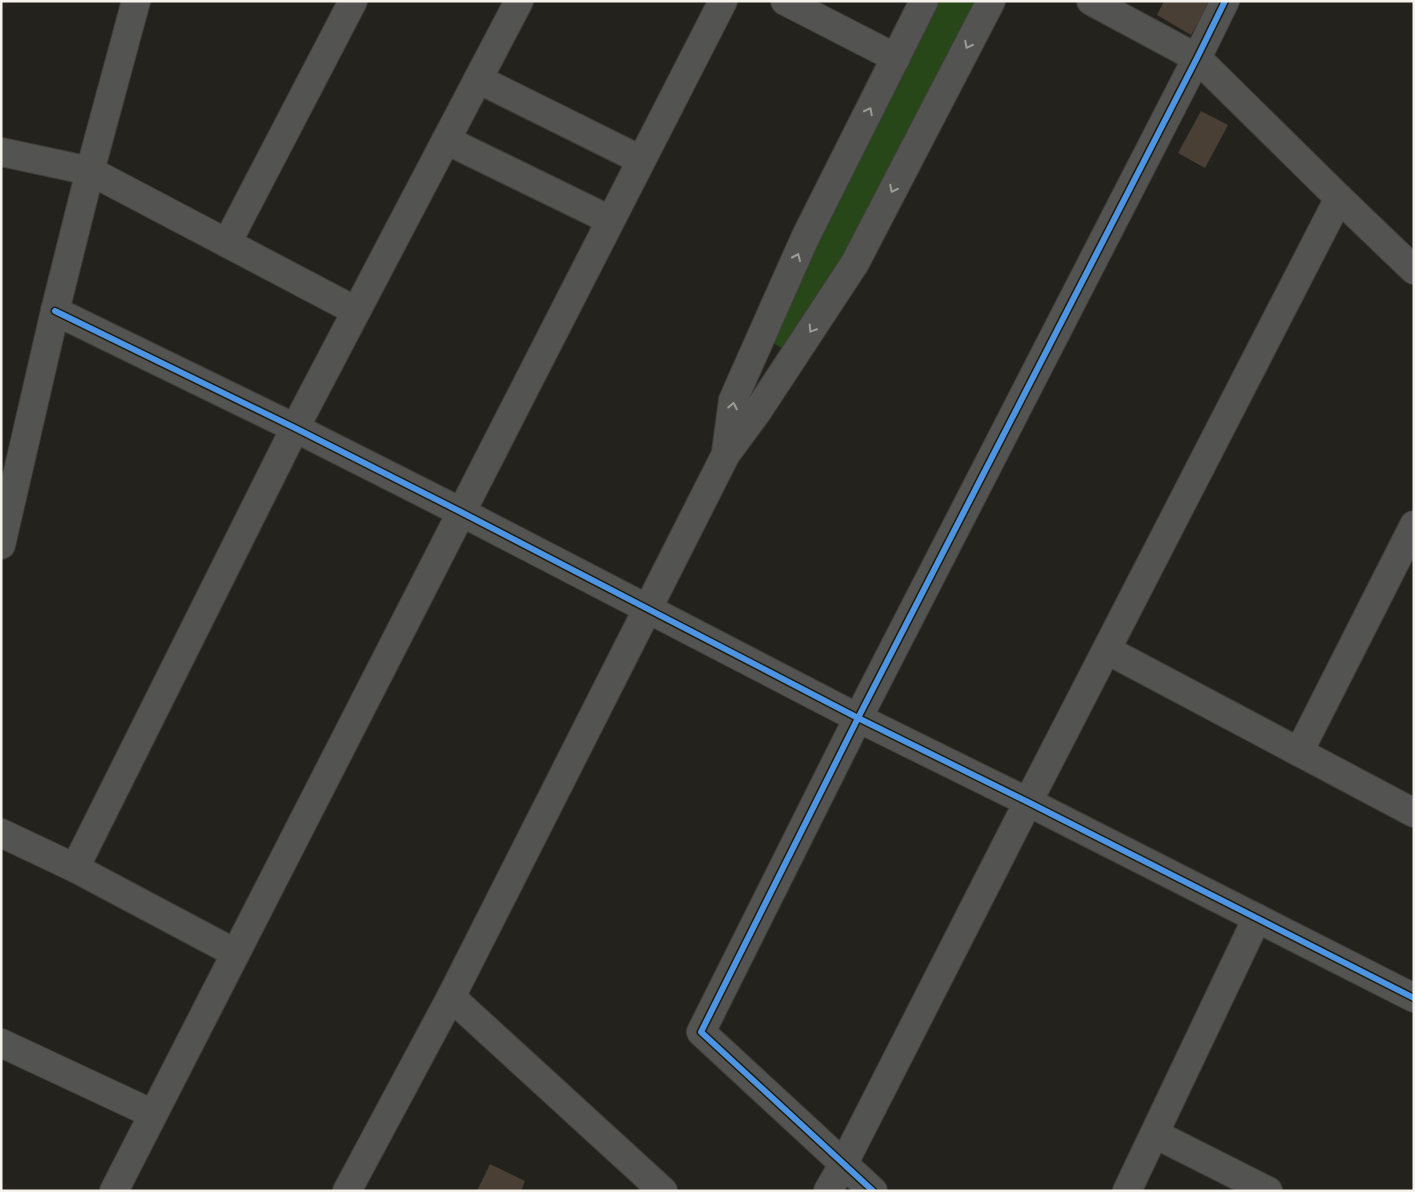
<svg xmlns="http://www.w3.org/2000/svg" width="1415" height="1192" viewBox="0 0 1415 1192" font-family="Lato,sans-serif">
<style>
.green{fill:#274719}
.building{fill:#493f34}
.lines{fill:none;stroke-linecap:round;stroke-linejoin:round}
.minor-casing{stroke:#403e3a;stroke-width:30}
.minor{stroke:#535452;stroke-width:28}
.cycleway-casing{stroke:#1e1b0f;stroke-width:9}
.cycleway{stroke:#4d94e3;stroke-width:6}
.oneway{stroke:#9c9c97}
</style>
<rect width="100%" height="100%" fill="#24221c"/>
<path class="green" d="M 930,1 L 981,1 L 843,266 L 789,352 L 771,342 Z"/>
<g class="building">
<path d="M 1164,1 L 1210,1 L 1191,35 L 1157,15 Z"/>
<path d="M 1201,111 L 1228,125 L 1205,168 L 1178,153 Z"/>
<path d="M 490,1164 L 525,1181 L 521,1191 L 477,1191 Z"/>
</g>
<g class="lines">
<g class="minor-casing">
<g id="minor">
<path d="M 136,1 L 90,171 L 356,311"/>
<path d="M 785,1 L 896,58"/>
<path d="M 1091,1 L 1197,58 L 1339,198 L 1414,270"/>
<path d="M 478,79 L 641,160"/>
<path d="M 446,140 L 610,220"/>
<path d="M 1,152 L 90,171 L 55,311 L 1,545"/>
<path d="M 227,243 L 353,1"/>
<path d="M 55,311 L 295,428 L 461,512 L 858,718 L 1028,802 L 1414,998"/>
<path d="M 726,452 L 733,400 L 805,238 L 924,1"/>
<path d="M 1107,650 L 1414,813"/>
<path d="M 1299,752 L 1414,525"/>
<path d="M 1,833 L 75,868 L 295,428 L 519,1"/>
<path d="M 75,868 L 235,953"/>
<path d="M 451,997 L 663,1191"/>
<path d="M 1,1043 L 153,1114"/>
<path d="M 1155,1134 L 1268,1191"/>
<path d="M 114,1191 L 723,1"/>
<path d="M 347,1191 L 451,997 L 726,454 L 757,412 L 855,263 L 991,1"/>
<path d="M 828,1191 L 844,1163 L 1028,802 L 1339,198"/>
<path d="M 873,1191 L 701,1032 L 858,718 L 1197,58 L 1225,1"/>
<path d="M 1127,1191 L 1257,918"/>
</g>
</g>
<use href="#minor" class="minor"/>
<g class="cycleway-casing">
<g id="cycleway">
<path d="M 55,311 L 295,428 L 461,512 L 858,718 L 1028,802 L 1414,998"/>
<path d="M 873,1191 L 701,1032 L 858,718 L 1197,58 L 1225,1"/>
</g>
</g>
<use href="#cycleway" class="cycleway"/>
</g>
<defs><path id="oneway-chevron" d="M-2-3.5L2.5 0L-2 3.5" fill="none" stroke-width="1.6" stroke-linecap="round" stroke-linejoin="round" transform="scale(1.25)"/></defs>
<g class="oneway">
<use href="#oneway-chevron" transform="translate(968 45) rotate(117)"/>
<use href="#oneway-chevron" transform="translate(869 111) rotate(-63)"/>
<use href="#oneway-chevron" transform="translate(893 189) rotate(117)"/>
<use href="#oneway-chevron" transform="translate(797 257) rotate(-66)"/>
<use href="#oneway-chevron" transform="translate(812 329) rotate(123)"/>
<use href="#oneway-chevron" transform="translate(733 406) rotate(-79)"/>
</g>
<rect width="1415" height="1192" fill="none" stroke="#f5f3eb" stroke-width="5"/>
</svg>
